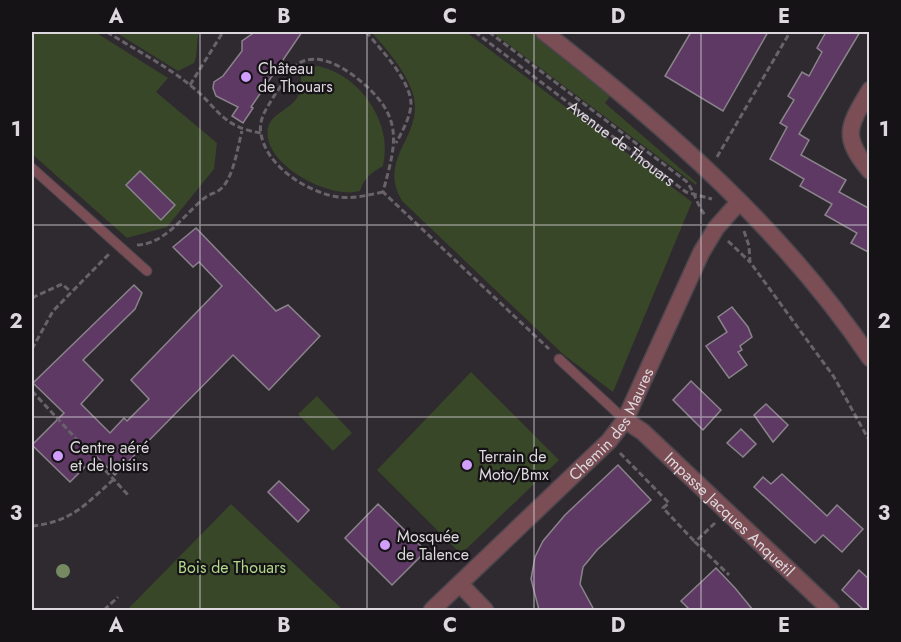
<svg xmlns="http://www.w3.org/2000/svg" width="901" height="642" viewBox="0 0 901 642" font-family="Jost,sans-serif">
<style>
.green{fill:#374728}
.building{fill:#5d3963;stroke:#8a838b;stroke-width:1.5}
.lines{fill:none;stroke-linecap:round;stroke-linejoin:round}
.service-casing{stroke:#4b454c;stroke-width:11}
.minor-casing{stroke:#4b454c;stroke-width:19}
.tertiary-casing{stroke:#4b454c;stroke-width:19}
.path{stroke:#686369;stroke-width:3;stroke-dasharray:6 3;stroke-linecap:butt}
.service{stroke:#7b4d54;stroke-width:9}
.minor{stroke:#7b4d54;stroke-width:16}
.tertiary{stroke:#7b4d54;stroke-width:16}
.tree{fill:#768a62}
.grid{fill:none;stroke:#dcd8dd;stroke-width:1.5;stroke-opacity:0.55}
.poi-dot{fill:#d19dfe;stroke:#161316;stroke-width:2}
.labels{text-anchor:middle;stroke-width:4.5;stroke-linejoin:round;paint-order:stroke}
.poi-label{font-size:16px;fill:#dcd8dd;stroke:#161316;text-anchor:start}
.street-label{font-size:16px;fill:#dcd8dd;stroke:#161316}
.park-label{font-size:16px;fill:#b1d98b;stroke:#161316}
.neatline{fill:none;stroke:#dcd8dd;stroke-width:2}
.grid-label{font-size:20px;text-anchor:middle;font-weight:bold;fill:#dcd8dd}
</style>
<rect width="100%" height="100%" fill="#2f2930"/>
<g class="green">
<path d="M 32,32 L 95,32 L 168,78 L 156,92 L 217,143 L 214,169 L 167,227 L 127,238 L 32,154 Z"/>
<path d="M 115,32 L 199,32 C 196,43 198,54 194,63 L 178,71 Z"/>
<path d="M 371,32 L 466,32 L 692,202 L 613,392 L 564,355 L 402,201 C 377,159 422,137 414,98 C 409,75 387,49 371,32 Z"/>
<path d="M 492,32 L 532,32 L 611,95 L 605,103 L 697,183 L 696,185 Z"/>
<path d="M 317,66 C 360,74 394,124 383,166 C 371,173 364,178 360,191 C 330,200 261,164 268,128 C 271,113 291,110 298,96 C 306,79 292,72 317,66 Z"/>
<path d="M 471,372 L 559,460 L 461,554 L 377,470 Z"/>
<path d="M 317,396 L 352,433 L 333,451 L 298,414 Z"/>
<path d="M 231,504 L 343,610 L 127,610 Z"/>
</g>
<g class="building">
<path d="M 255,32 L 302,32 L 251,107 L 253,108 L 243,123 L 232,116 L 238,107 L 216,96 L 213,88 L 214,82 L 223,76 L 242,51 L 242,41 Z"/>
<path d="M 691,32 L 768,32 L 723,111 L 665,76 Z"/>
<path d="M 826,32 L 860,32 L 799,134 L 809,140 L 801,155 L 846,180 L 839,192 L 870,209 L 870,253 L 851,243 L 857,233 L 825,215 L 832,204 L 800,186 L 804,179 L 770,159 L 787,127 L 780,123 L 794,100 L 788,96 L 802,72 L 809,76 L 822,52 L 817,48 Z"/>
<path d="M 140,171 L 175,205 L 161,220 L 126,185 Z"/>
<path d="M 196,228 L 276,311 L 288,305 L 320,336 L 269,390 L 233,355 L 115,475 L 96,456 L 70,482 L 32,445 L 64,413 L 33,383 L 134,285 L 142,293 L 135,309 L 83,360 L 103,380 L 81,404 L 110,433 L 124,418 L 127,421 L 149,399 L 131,380 L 222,286 L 199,262 L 193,267 L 173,247 Z"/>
<path d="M 732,307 L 748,327 L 752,337 L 740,346 L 742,350 L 738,352 L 747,365 L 729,378 L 706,346 L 727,332 L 718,317 Z"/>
<path d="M 691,381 L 721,410 L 703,430 L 673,400 Z"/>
<path d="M 766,404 L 788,425 L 773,442 L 754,415 Z"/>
<path d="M 741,429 L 756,444 L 743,457 L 727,443 Z"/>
<path d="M 618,465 L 651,500 L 597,550 L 583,567 L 580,584 L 594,610 L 539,610 L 531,579 L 535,557 L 543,541 L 565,515 Z"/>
<path d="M 782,474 L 827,516 L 837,505 L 863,529 L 842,552 L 823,535 L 815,543 L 754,487 L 763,477 L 771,484 Z"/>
<path d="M 279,481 L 309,510 L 298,522 L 268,492 Z"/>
<path d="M 378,504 L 426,551 L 392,585 L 345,538 Z"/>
<path d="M 716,568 L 735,588 L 753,610 L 690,610 L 681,601 Z"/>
<path d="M 859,570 L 870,580 L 870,610 L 864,610 L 842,590 Z"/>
</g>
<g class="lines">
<g class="service-casing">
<g id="service">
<path d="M 32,168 L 147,271"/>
<path d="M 559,359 L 625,420"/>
</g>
</g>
<g class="minor-casing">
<g id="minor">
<path d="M 870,90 C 848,127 841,136 870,171"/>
<path id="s2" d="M 625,420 L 643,432 L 831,610"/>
<path d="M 460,584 L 485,610"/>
<path id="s3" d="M 432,610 L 609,441 L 625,420 L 701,253 L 716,228 L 739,202"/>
</g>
</g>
<g class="tertiary-casing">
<path id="tertiary" d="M 544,32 C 665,126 784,230 870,358"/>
</g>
<g class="path">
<path d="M 107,32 C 134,49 165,65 190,85 C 218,107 221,127 261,133"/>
<path d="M 366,32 C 380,48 410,80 411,103 C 411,116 402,132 396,143"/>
<path id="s1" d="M 475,32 L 686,192 L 712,199"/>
<path d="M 489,32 L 686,181 C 695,192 697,206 706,216"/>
<path d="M 190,85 L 223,32"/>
<path d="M 717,157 L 790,32"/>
<path d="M 383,192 C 368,195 354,199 338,197 C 307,192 267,167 261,134 C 258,119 267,108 274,96 C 281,87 287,73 295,66 C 317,48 348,70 364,84 C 405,120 395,146 383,192 L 549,349"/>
<path d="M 744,231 L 749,246 L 750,262 L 834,377 L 870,442"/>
<path d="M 728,241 L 750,262"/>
<path d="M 137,245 C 165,244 183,216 202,200 C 212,191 219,195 227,181 C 235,167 238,146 242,131"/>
<path d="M 32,298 L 62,284 L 70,291"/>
<path d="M 32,349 L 53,311 L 109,254"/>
<path d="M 32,391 L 129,496"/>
<path d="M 620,453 L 669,503 L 663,508 L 695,542"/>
<path d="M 715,523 L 695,542 L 729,575"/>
<path d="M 32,526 C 71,522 85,505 113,480"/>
<path d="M 104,610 L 118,597"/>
</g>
<use href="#service" class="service"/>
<use href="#minor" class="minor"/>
<use href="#tertiary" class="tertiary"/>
</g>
<circle class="tree" cx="63" cy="571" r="7"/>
<path class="grid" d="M 200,32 L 200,610M 367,32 L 367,610M 534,32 L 534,610M 701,32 L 701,610M 32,225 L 870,225M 32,417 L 870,417"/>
<g class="poi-dot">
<circle cx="246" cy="77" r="6"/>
<circle cx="58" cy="456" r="6"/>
<circle cx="467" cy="465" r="6"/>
<circle cx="385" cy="545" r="6"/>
</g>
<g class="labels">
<g class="poi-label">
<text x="258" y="74">Château<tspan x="258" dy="18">de Thouars</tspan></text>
<text x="70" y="453">Centre aéré<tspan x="70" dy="18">et de loisirs</tspan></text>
<text x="479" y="462">Terrain de<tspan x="479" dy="18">Moto/Bmx</tspan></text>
<text x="397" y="542">Mosquée<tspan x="397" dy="18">de Talence</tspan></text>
</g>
<g class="street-label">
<text dy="6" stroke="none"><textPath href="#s1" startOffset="184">Avenue de Thouars</textPath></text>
<text dy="6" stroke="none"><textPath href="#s3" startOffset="260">Chemin des Maures</textPath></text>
<text dy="6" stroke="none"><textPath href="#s2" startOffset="141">Impasse Jacques Anquetil</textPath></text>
</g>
<g class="park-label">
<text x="232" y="573">Bois de Thouars</text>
</g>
</g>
<rect width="901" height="642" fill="none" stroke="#161316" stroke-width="66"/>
<rect x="33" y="33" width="835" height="576" class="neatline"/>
<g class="grid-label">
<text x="116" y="23">A</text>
<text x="284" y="23">B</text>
<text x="450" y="23">C</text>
<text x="618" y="23">D</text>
<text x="784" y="23">E</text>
<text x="16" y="136">1</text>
<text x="884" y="136">1</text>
<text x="16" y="328">2</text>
<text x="884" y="328">2</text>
<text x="16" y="520">3</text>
<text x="884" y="520">3</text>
<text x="116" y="632">A</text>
<text x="284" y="632">B</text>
<text x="450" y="632">C</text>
<text x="618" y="632">D</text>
<text x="784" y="632">E</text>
</g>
</svg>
